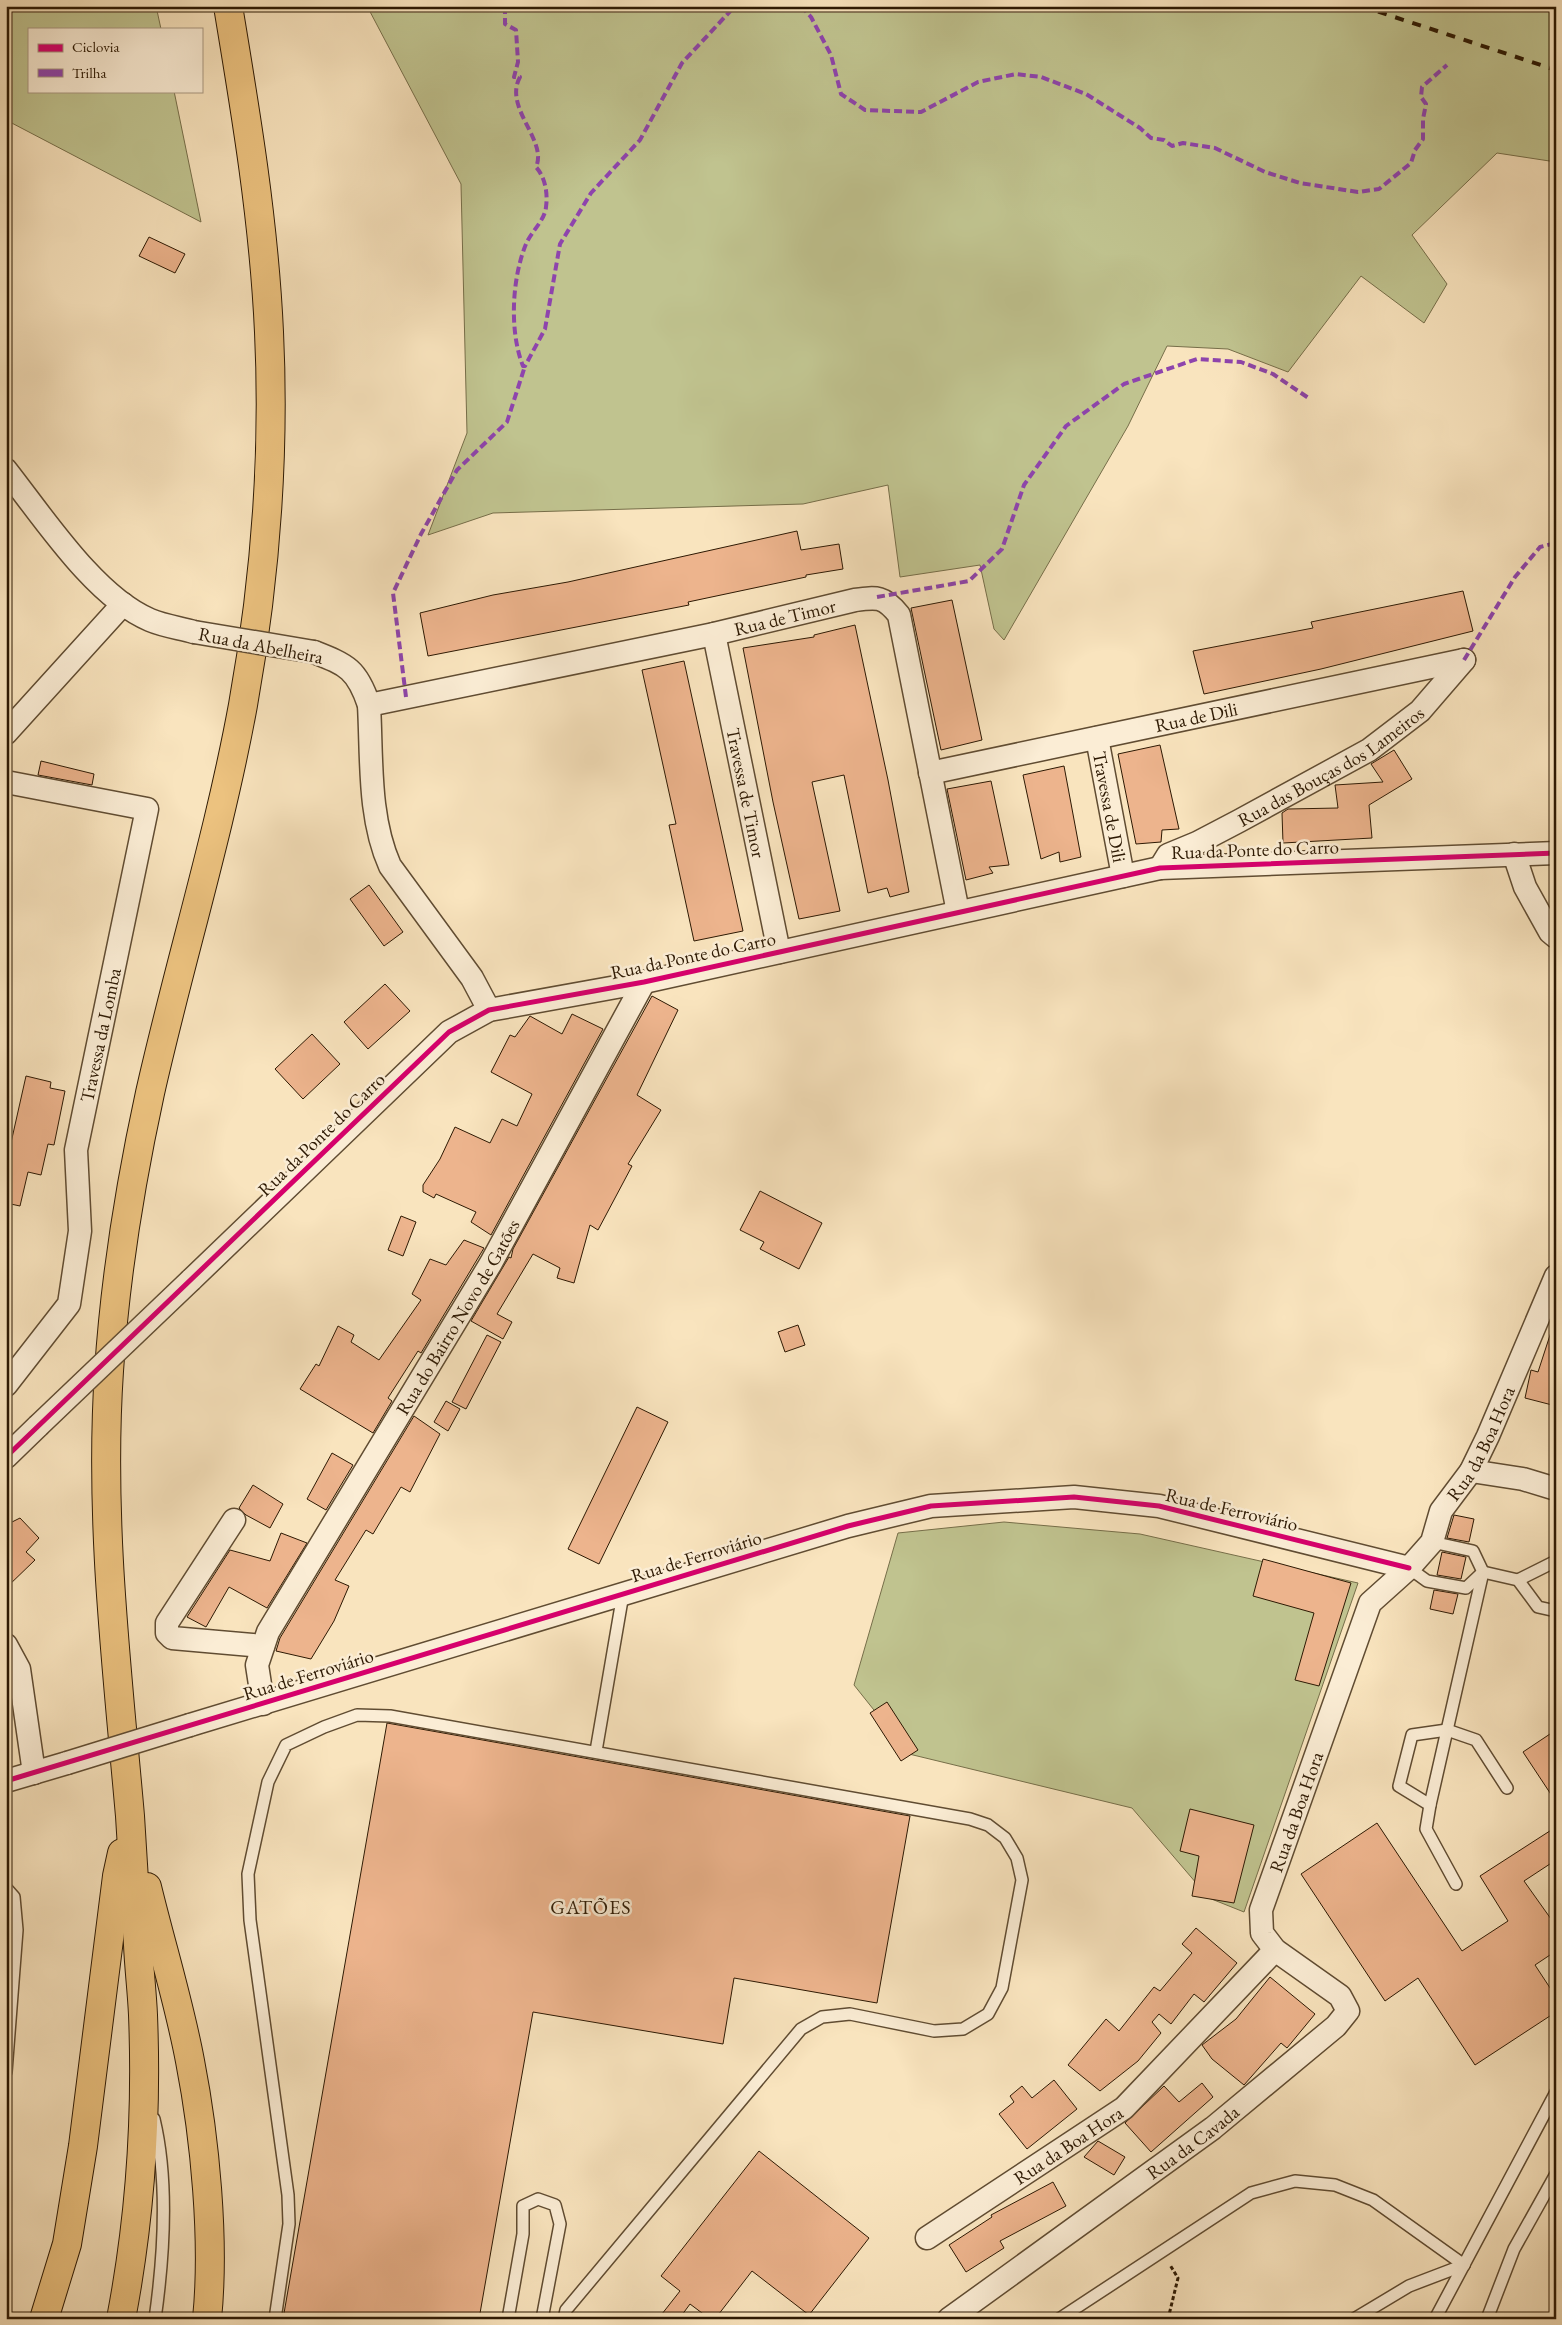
<svg xmlns="http://www.w3.org/2000/svg" width="1562" height="2325" viewBox="0 0 1562 2325" font-family="'EB Garamond',serif">
<style>
.green{fill:#c0c38f;stroke:#766e49}
.building{fill:#edb48d;stroke:#2d1903}
.lines{fill:none;stroke-linecap:round;stroke-linejoin:round}
.lane-casing{stroke:#604c32;stroke-width:14}
.street-casing{stroke:#604c32;stroke-width:25}
.highway-casing{stroke:#2d1903;stroke-width:30}
.path{stroke:#2d1903;stroke-width:3;stroke-dasharray:4 2.5;stroke-linecap:butt}
.lane{stroke:#fbedd5;stroke-width:11}
.street{stroke:#fbedd5;stroke-width:22}
.highway{stroke:#ecc27f;stroke-width:28}
.rail{stroke:#2d1903;stroke-width:4;stroke-dasharray:9 9;stroke-linecap:butt}
.street-bridge-casing{stroke:#604c32;stroke-width:25;stroke-linecap:butt}
.street-bridge{stroke:#fbedd5;stroke-width:22}
.quiet{stroke:#8e44ad;stroke-width:4;stroke-dasharray:8 4;stroke-linecap:butt}
.cycleway-casing{stroke:#fbedd5;stroke-width:8}
.cycleway{stroke:#d6006c;stroke-width:5}
.labels{text-anchor:middle;stroke-width:5;stroke-linejoin:round;paint-order:stroke}
.street-label{font-size:19px;fill:#2d1903;stroke:#fbedd5}
.neighbourhood-label{font-size:20px;letter-spacing:1px;fill:#2d1903;stroke:#fbedd5}
</style>
<rect width="100%" height="100%" fill="#f9e4be"/>
<filter id="stains"><feTurbulence type="fractalNoise" baseFrequency=".004" numOctaves="4"/><feColorMatrix values="0 0 0 0 .2 0 0 0 0 .09 0 0 0 0 .02 0 0 0 .5 -.17"/></filter>
<radialGradient id="worn" r=".72"><stop offset=".6" stop-color="#630" stop-opacity="0"/><stop offset="1" stop-color="#630" stop-opacity=".3"/></radialGradient>
<g class="green">
<path d="M 6,6 L 156,6 L 161,29 L 29,29 L 29,91 L 174,91 L 201,222 L 6,120 Z"/>
<path d="M 367,6 L 1556,6 L 1556,162 L 1497,153 L 1412,235 L 1447,284 L 1424,323 L 1361,276 L 1288,372 L 1228,349 L 1167,346 L 1128,426 L 1004,640 L 994,629 L 980,565 L 900,577 L 888,485 L 803,504 L 493,513 L 428,535 L 467,433 L 461,184 Z"/>
<path d="M 1004,1522 L 1140,1534 L 1358,1583 L 1244,1912 L 1209,1898 L 1132,1808 L 909,1754 L 854,1685 L 898,1533 Z"/>
</g>
<g class="building">
<path d="M 149,237 L 185,254 L 175,273 L 139,256 Z"/>
<path d="M 797,531 L 801,550 L 839,544 L 843,569 L 806,575 L 806,577 L 688,602 L 689,605 L 428,656 L 420,613 L 493,595 L 568,582 Z"/>
<path d="M 1463,591 L 1473,631 L 1321,669 L 1204,694 L 1193,651 L 1313,628 L 1311,622 Z"/>
<path d="M 952,600 L 982,740 L 941,750 L 911,608 Z"/>
<path d="M 855,625 L 888,780 L 909,892 L 890,897 L 887,888 L 868,893 L 844,775 L 812,782 L 840,911 L 799,919 L 773,802 L 743,648 L 814,637 L 814,635 Z"/>
<path d="M 684,661 L 743,931 L 694,941 L 669,825 L 676,824 L 642,670 Z"/>
<path d="M 1160,745 L 1179,829 L 1162,830 L 1161,842 L 1136,844 L 1118,754 Z"/>
<path d="M 1394,750 L 1412,779 L 1369,805 L 1372,838 L 1283,843 L 1282,813 L 1288,809 L 1338,808 L 1335,785 L 1383,782 L 1371,764 Z"/>
<path d="M 41,761 L 94,774 L 92,785 L 38,775 Z"/>
<path d="M 1064,766 L 1081,857 L 1060,862 L 1059,852 L 1041,859 L 1023,775 Z"/>
<path d="M 991,781 L 1009,865 L 989,867 L 993,873 L 966,880 L 947,789 Z"/>
<path d="M 369,885 L 403,932 L 384,946 L 350,899 Z"/>
<path d="M 385,984 L 410,1011 L 368,1049 L 344,1022 Z"/>
<path d="M 652,996 L 678,1010 L 637,1095 L 661,1110 L 628,1164 L 632,1166 L 598,1230 L 590,1225 L 574,1283 L 557,1278 L 560,1268 L 533,1254 L 497,1314 L 512,1322 L 503,1339 L 471,1321 L 509,1257 L 511,1258 L 513,1249 Z"/>
<path d="M 572,1014 L 603,1029 L 491,1235 L 471,1222 L 476,1212 L 436,1194 L 434,1198 L 423,1192 L 423,1185 L 440,1159 L 455,1127 L 490,1143 L 502,1119 L 517,1126 L 532,1094 L 491,1072 L 510,1035 L 515,1037 L 530,1016 L 562,1034 Z"/>
<path d="M 312,1034 L 340,1064 L 303,1099 L 275,1069 Z"/>
<path d="M 26,1076 L 51,1082 L 50,1088 L 65,1091 L 54,1145 L 48,1144 L 41,1175 L 28,1172 L 20,1206 L 6,1203 L 6,1165 Z"/>
<path d="M 760,1191 L 822,1223 L 799,1269 L 760,1249 L 764,1242 L 740,1230 Z"/>
<path d="M 401,1216 L 416,1222 L 403,1256 L 388,1250 Z"/>
<path d="M 464,1240 L 484,1248 L 421,1353 L 418,1351 L 388,1398 L 392,1401 L 373,1433 L 300,1389 L 316,1364 L 319,1366 L 338,1326 L 354,1335 L 351,1342 L 379,1360 L 421,1300 L 412,1294 L 430,1259 L 446,1265 Z"/>
<path d="M 798,1325 L 805,1345 L 785,1352 L 778,1332 Z"/>
<path d="M 1552,1329 L 1556,1330 L 1556,1406 L 1525,1398 L 1531,1370 L 1538,1372 Z"/>
<path d="M 487,1335 L 501,1342 L 466,1409 L 452,1402 Z"/>
<path d="M 446,1401 L 460,1409 L 448,1431 L 434,1422 Z"/>
<path d="M 637,1407 L 668,1422 L 599,1564 L 568,1549 Z"/>
<path d="M 414,1416 L 440,1434 L 410,1492 L 401,1487 L 373,1534 L 366,1530 L 335,1580 L 349,1586 L 334,1621 L 311,1659 L 276,1651 L 280,1638 Z"/>
<path d="M 332,1453 L 353,1465 L 326,1510 L 307,1499 Z"/>
<path d="M 253,1485 L 283,1504 L 270,1528 L 246,1515 L 239,1508 Z"/>
<path d="M 1454,1515 L 1474,1519 L 1469,1542 L 1447,1538 Z"/>
<path d="M 20,1518 L 39,1538 L 26,1552 L 35,1560 L 6,1588 L 6,1525 Z"/>
<path d="M 281,1533 L 307,1543 L 267,1608 L 229,1587 L 206,1627 L 187,1617 L 230,1550 L 270,1561 Z"/>
<path d="M 1442,1552 L 1466,1557 L 1461,1579 L 1437,1575 Z"/>
<path d="M 1263,1559 L 1351,1583 L 1319,1686 L 1295,1680 L 1314,1613 L 1253,1596 Z"/>
<path d="M 1434,1590 L 1458,1594 L 1453,1614 L 1430,1609 Z"/>
<path d="M 887,1702 L 918,1750 L 901,1761 L 870,1713 Z"/>
<path d="M 387,1723 L 910,1816 L 877,2003 L 734,1978 L 723,2044 L 533,2012 L 479,2319 L 283,2319 Z"/>
<path d="M 1556,1730 L 1556,1802 L 1523,1752 Z"/>
<path d="M 1190,1809 L 1254,1825 L 1234,1903 L 1192,1896 L 1199,1856 L 1180,1851 Z"/>
<path d="M 1377,1823 L 1462,1951 L 1508,1921 L 1480,1876 L 1556,1827 L 1556,1860 L 1524,1881 L 1556,1926 L 1556,1951 L 1535,1965 L 1556,1997 L 1556,2012 L 1475,2065 L 1418,1978 L 1385,2001 L 1301,1874 Z"/>
<path d="M 1196,1928 L 1237,1963 L 1204,2002 L 1194,1994 L 1171,2024 L 1159,2014 L 1152,2022 L 1161,2033 L 1138,2061 L 1100,2091 L 1068,2065 L 1106,2019 L 1119,2031 L 1154,1987 L 1160,1991 L 1192,1953 L 1182,1944 Z"/>
<path d="M 1270,1977 L 1315,2014 L 1287,2048 L 1281,2043 L 1244,2085 L 1212,2059 L 1202,2045 L 1236,2019 Z"/>
<path d="M 1054,2080 L 1077,2109 L 1027,2149 L 999,2114 L 1014,2102 L 1010,2096 L 1022,2086 L 1032,2098 Z"/>
<path d="M 1202,2083 L 1213,2097 L 1151,2152 L 1125,2123 L 1164,2086 L 1179,2102 Z"/>
<path d="M 1098,2141 L 1125,2157 L 1114,2175 L 1084,2157 Z"/>
<path d="M 759,2151 L 869,2238 L 809,2315 L 752,2271 L 715,2319 L 710,2319 L 690,2304 L 679,2319 L 658,2319 L 680,2291 L 661,2276 Z"/>
<path d="M 1053,2182 L 1066,2206 L 1000,2241 L 1004,2248 L 966,2272 L 949,2245 L 992,2217 L 991,2215 Z"/>
</g>
<g class="lines">
<g class="lane-casing">
<g id="lane">
<path d="M 1432,1542 L 1473,1551 L 1483,1572 L 1430,1805 L 1426,1829 L 1456,1884"/>
<path d="M 1409,1568 L 1427,1581 L 1466,1588 L 1483,1572"/>
<path d="M 1483,1572 L 1518,1580 L 1538,1607 L 1556,1611"/>
<path d="M 1518,1580 L 1556,1561"/>
<path d="M 596,1751 L 623,1594"/>
<path d="M 1430,1805 L 1399,1786 L 1412,1735 L 1447,1730 L 1476,1740 L 1507,1788"/>
<path d="M 6,1888 L 14,1897 L 17,1930 L 6,2072"/>
<path d="M 154,2119 C 169,2182 164,2255 155,2319"/>
<path d="M 275,2319 L 289,2224 L 288,2195 L 250,1920 L 248,1874 L 268,1782 L 286,1745 L 324,1727 L 357,1715 L 390,1716 L 970,1819 L 988,1825 L 1005,1838 L 1017,1858 L 1022,1880 L 1002,1988 L 988,2014 L 963,2029 L 934,2031 L 850,2014 L 822,2017 L 801,2029 L 566,2310 L 564,2319"/>
<path d="M 508,2319 L 523,2234 L 523,2206 L 538,2199 L 555,2205 L 560,2224 L 542,2319"/>
<path d="M 1059,2319 L 1251,2193 L 1295,2181 L 1335,2185 L 1373,2200 L 1464,2265"/>
<path d="M 1354,2319 L 1409,2286 L 1464,2265"/>
<path d="M 1435,2319 L 1556,2092"/>
<path d="M 1487,2319 L 1514,2249 L 1556,2174"/>
</g>
</g>
<g class="street-casing">
<g id="street">
<path d="M 6,470 C 43,517 95,597 150,620 C 164,626 180,628 194,632"/>
<path id="s1" d="M 714,634 L 779,952"/>
<path d="M 314,652 C 347,665 357,669 369,705 C 372,758 368,817 390,866 L 472,978 L 489,1010"/>
<path id="s2" d="M 369,705 L 714,634 L 855,600 C 877,597 884,596 899,615 L 958,912"/>
<path d="M 6,733 L 123,604"/>
<path id="s3" d="M 1097,738 L 1123,876"/>
<path id="s4" d="M 930,773 L 1464,660"/>
<path d="M 6,782 L 147,809 L 76,1150 L 80,1231 L 69,1304 L 6,1385"/>
<path d="M 1514,854 L 1525,887 L 1550,932 L 1556,937"/>
<path id="s5" d="M 1160,868 L 1168,855 L 1197,843 L 1239,821 L 1369,750 L 1420,711 L 1464,660"/>
<path d="M 191,1280 L 449,1032 L 489,1010 L 644,982 L 1160,868 L 1556,853"/>
<path d="M 6,1457 L 38,1426"/>
<path d="M 1471,1471 L 1523,1479 L 1556,1489"/>
<path d="M 234,1520 L 167,1623 L 167,1633 L 172,1638 L 263,1646"/>
<path d="M 6,1645 L 19,1669 L 34,1773"/>
<path id="s6" d="M 263,1704 L 257,1665 L 268,1632 L 491,1263 L 644,982"/>
<path d="M 190,1725 L 848,1526 L 931,1506 L 1074,1497 L 1159,1506 L 1409,1568"/>
<path d="M 6,1781 L 67,1763"/>
<path id="s7" d="M 927,2238 L 1124,2108 L 1275,1950"/>
<path id="s8" d="M 949,2319 L 1213,2128 L 1336,2026 L 1348,2011 L 1340,1996 L 1275,1950 L 1262,1933 L 1261,1910 L 1370,1603 L 1409,1568 L 1432,1542 L 1441,1511 L 1471,1471 L 1488,1436 L 1556,1276"/>
</g>
</g>
<g class="highway-casing">
<g id="highway">
<path d="M 147,1887 C 161,1945 179,2002 190,2061 C 205,2138 215,2241 207,2319"/>
<path d="M 44,2319 L 67,2244 L 83,2146 L 117,1876 L 122,1853"/>
<path d="M 121,2319 C 140,2220 147,2116 143,2015 C 142,1992 139,1968 138,1945 C 135,1902 133,1859 130,1816 C 117,1668 99,1520 109,1371 C 115,1278 130,1185 150,1093 C 179,964 219,836 243,705 C 265,582 275,457 269,332 C 264,222 246,114 228,6"/>
</g>
</g>
<path class="path" d="M 1168,2319 L 1178,2278 L 1170,2265"/>
<use href="#lane" class="lane"/>
<use href="#street" class="street"/>
<use href="#highway" class="highway"/>
<path class="rail" d="M 1361,6 L 1556,70"/>
<g class="street-bridge-casing">
<g id="street-bridge">
<path d="M 194,632 L 314,652"/>
<path d="M 38,1426 L 191,1280"/>
<path d="M 67,1763 L 190,1725"/>
</g>
</g>
<use href="#street-bridge" class="street-bridge"/>
<g class="quiet">
<path d="M 505,6 L 505,24 L 516,30 L 518,62 L 514,77 L 520,77 C 503,108 548,140 536,167 C 545,177 548,193 546,207 C 545,220 531,232 526,244 C 512,278 509,331 523,366 L 525,366 L 545,329 L 560,244 L 591,193 L 640,140 L 682,63 L 735,6"/>
<path d="M 801,6 L 811,17 L 831,55 L 841,94 L 865,110 L 921,112 L 978,82 L 1016,74 L 1041,77 L 1086,94 L 1140,128 L 1151,138 L 1164,140 L 1172,146 L 1183,143 L 1215,148 L 1265,172 L 1300,183 L 1358,192 L 1379,189 L 1411,163 L 1415,150 L 1423,139 L 1423,119 L 1426,104 L 1421,97 L 1422,87 L 1447,65"/>
<path d="M 877,597 L 969,581 L 1002,549 L 1024,485 L 1066,426 L 1124,384 L 1197,359 L 1241,362 L 1273,374 L 1310,399"/>
<path d="M 1464,660 L 1515,577 L 1540,547 L 1556,543"/>
<path d="M 406,697 L 393,593 L 421,534 L 457,470 L 507,422 L 525,366"/>
</g>
<g class="cycleway-casing">
<g id="cycleway">
<path d="M 6,1457 L 449,1032 L 489,1010 L 644,982 L 1160,868 L 1556,853"/>
<path d="M 6,1781 L 848,1526 L 931,1506 L 1074,1497 L 1159,1506 L 1409,1568"/>
</g>
</g>
<use href="#cycleway" class="cycleway"/>
</g>
<g class="labels">
<g class="street-label">
<text dy="7" stroke="none"><textPath href="#s2" startOffset="425">Rua de Timor</textPath></text>
<text transform="translate(261 645) rotate(11)" y="7">Rua da Abelheira</text>
<text dy="7" stroke="none"><textPath href="#s4" startOffset="272">Rua de Dili</textPath></text>
<text dy="7" stroke="none"><textPath href="#s5" startOffset="201">Rua das Bouças dos Lameiros</textPath></text>
<text dy="7" stroke="none"><textPath href="#s1" startOffset="162">Travessa de Timor</textPath></text>
<text dy="7" stroke="none"><textPath href="#s3" startOffset="70">Travessa de Dili</textPath></text>
<text transform="translate(1255 849) rotate(-2)" y="7">Rua da Ponte do Carro</text>
<text transform="translate(693 955) rotate(-12)" y="7">Rua da Ponte do Carro</text>
<text transform="translate(100 1035) rotate(-78)" y="7">Travessa da Lomba</text>
<text transform="translate(321 1134) rotate(-44)" y="7">Rua da Ponte do Carro</text>
<text dy="7" stroke="none"><textPath href="#s6" startOffset="442">Rua do Bairro Novo de Gatões</textPath></text>
<text dy="7" stroke="none"><textPath href="#s8" startOffset="1170">Rua da Boa Hora</textPath></text>
<text transform="translate(1232 1509) rotate(13)" y="7">Rua de Ferroviário</text>
<text transform="translate(696 1556) rotate(-17)" y="7">Rua de Ferroviário</text>
<text transform="translate(308 1674) rotate(-17)" y="7">Rua de Ferroviário</text>
<text dy="7" stroke="none"><textPath href="#s8" startOffset="750">Rua da Boa Hora</textPath></text>
<text dy="7" stroke="none"><textPath href="#s8" startOffset="301">Rua da Cavada</textPath></text>
<text dy="7" stroke="none"><textPath href="#s7" startOffset="169">Rua da Boa Hora</textPath></text>
</g>
<g class="neighbourhood-label">
<text x="591" y="1914">GATÕES</text>
</g>
</g>
<rect width="1562" height="2325" fill="none" stroke="#f9e4be" stroke-width="25"/>
<rect x="8" y="8" width="1547" height="2310" fill="none" stroke="#2d1903" stroke-width="2.5"/>
<rect x="12" y="12" width="1537" height="2300" fill="none" stroke="#2d1903"/>
<rect x="28" y="28" width="175" height="65" fill="#fbedd5" stroke="#a99881"/>
<rect x="38" y="44" width="25" height="8" fill="#d6006c" stroke="#a99881"/>
<text x="72" y="52" font-size="15" fill="#2d1903">Ciclovia</text>
<rect x="38" y="69" width="25" height="8" fill="#8e44ad" stroke="#a99881"/>
<text x="72" y="78" font-size="15" fill="#2d1903">Trilha</text>
<rect width="100%" height="100%" filter="url(#stains)"/>
<rect width="100%" height="100%" fill="url(#worn)"/>
</svg>
